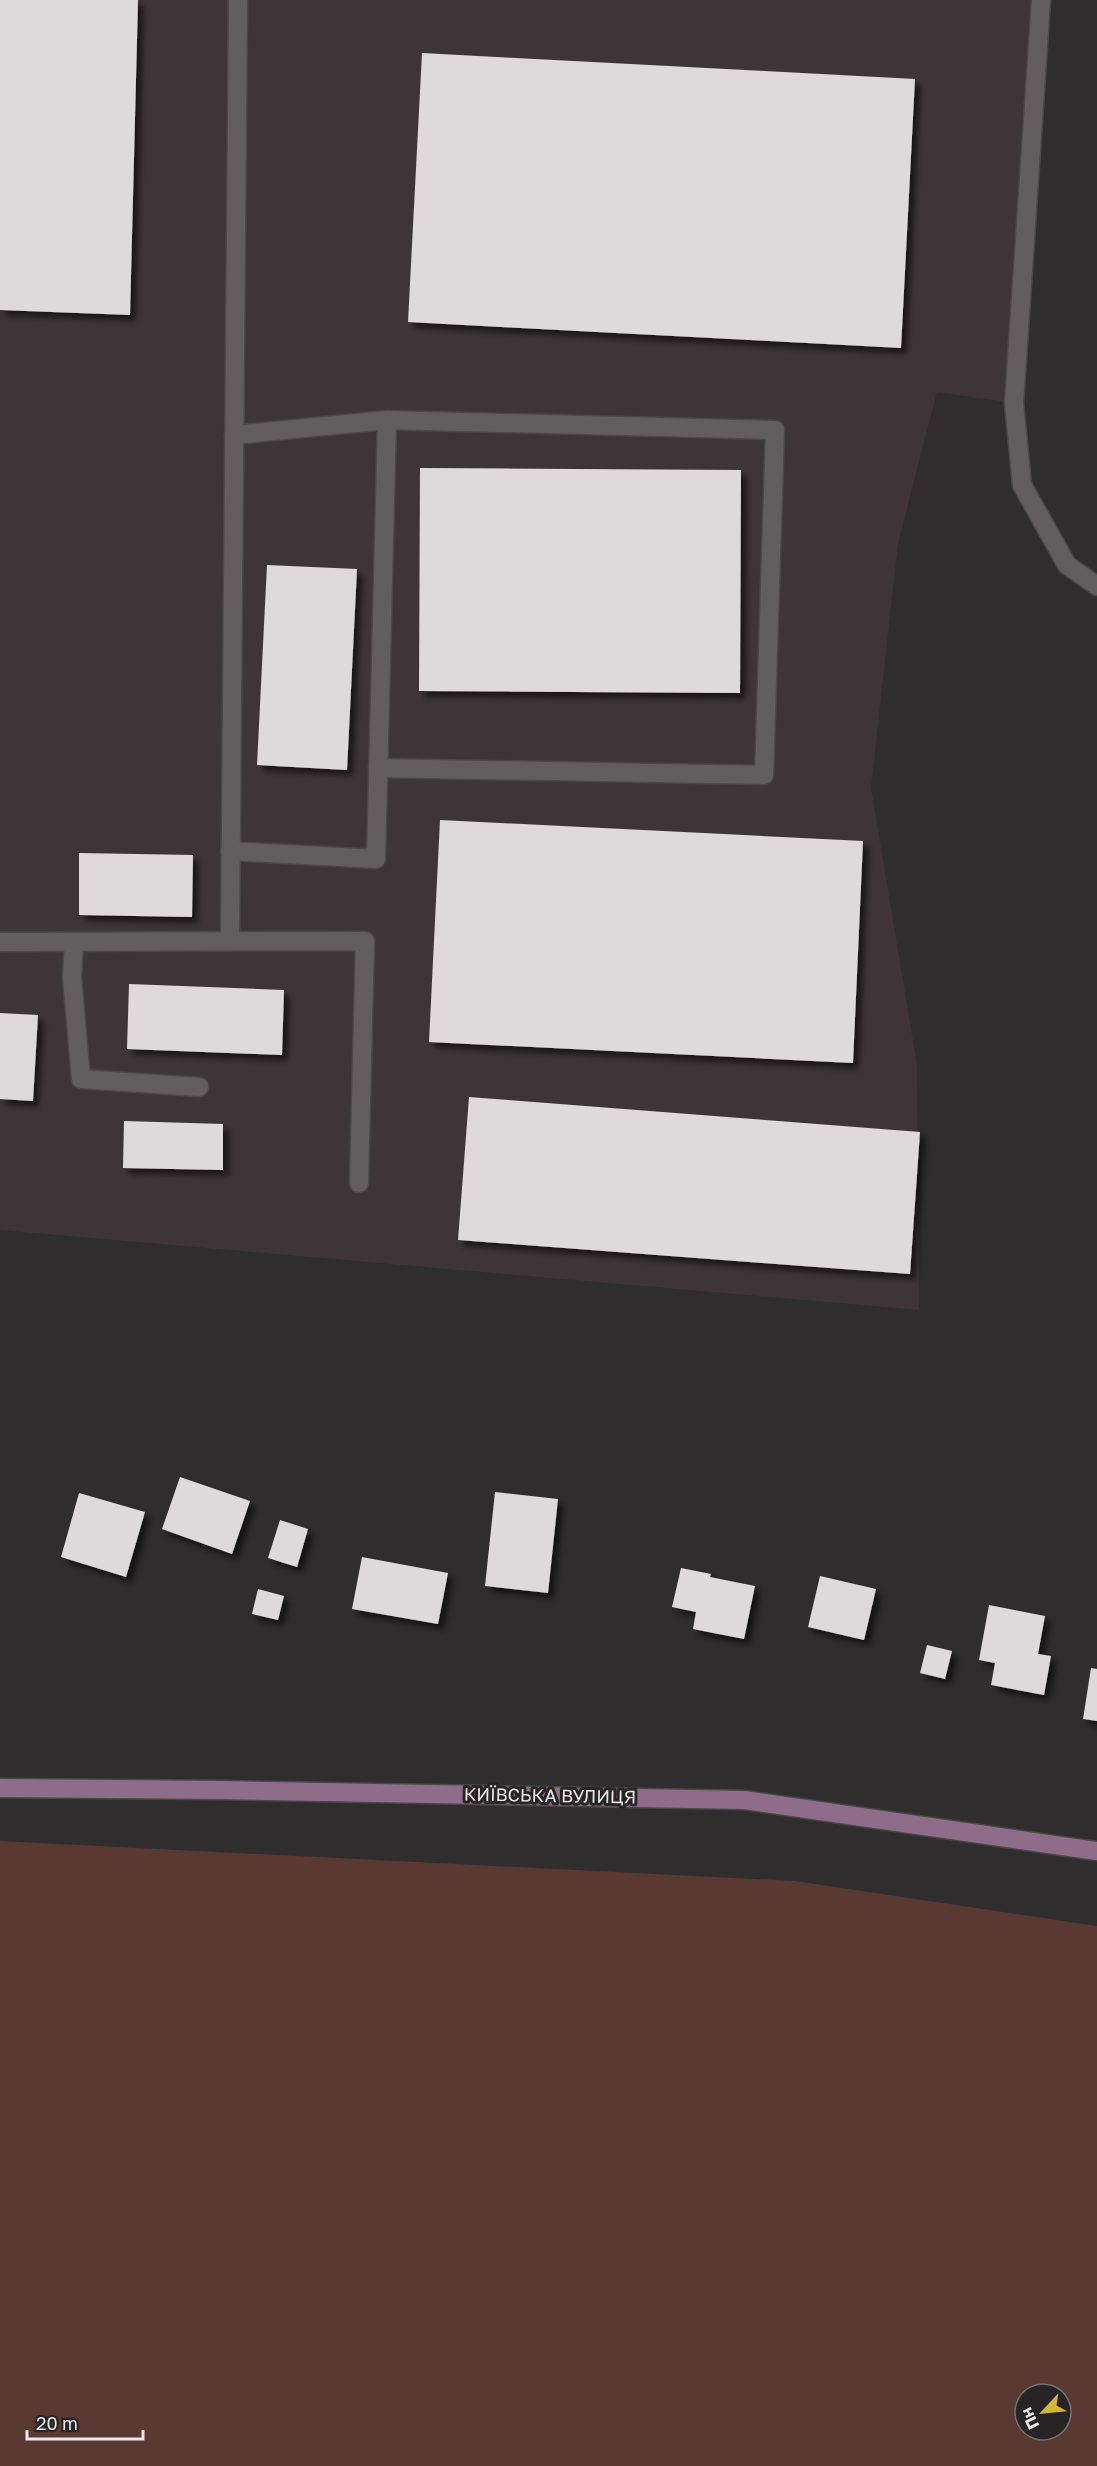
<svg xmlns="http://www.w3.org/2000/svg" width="1097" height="2466" viewBox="0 0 1097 2466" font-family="'Golos Text',sans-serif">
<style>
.built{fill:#3e3539}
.green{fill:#593931;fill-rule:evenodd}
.building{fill:#ded9da;filter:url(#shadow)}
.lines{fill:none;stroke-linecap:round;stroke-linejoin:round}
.lane-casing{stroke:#4a4849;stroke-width:21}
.street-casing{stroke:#4a4849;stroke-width:21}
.secondary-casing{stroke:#4a4849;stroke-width:21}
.lane{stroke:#625e60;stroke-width:18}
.street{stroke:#625e60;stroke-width:18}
.secondary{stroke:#8f6c8a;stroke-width:18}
.labels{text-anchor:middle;stroke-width:6;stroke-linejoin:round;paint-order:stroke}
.street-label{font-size:18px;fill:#eae8e9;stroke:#272425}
</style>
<defs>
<filter id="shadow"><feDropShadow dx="5.5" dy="5.5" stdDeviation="3" flood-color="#0009"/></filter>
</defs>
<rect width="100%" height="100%" fill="#302d2f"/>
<path class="built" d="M 0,0 L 1041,0 L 1014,403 L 937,392 L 898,543 L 871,788 L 917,1065 L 919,1310 L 0,1230 Z"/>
<path class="green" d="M 0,1841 L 795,1881 L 1097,1926 L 1097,2466 L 0,2466 ZM 1025,2394 L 1061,2394 L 1061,2430 L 1025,2430 Z"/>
<g class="building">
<path d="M 0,0 L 138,0 L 130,315 L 0,310 Z"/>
<path d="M 422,53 L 915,79 L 901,348 L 408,322 Z"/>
<path d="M 420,468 L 741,470 L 740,693 L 419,691 Z"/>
<path d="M 267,565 L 357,569 L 347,770 L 257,765 Z"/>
<path d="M 440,820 L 863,841 L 853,1063 L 429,1042 Z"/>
<path d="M 79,853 L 193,855 L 192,917 L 79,915 Z"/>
<path d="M 129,984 L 284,990 L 282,1055 L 127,1049 Z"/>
<path d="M 0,1013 L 38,1015 L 33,1101 L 0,1099 Z"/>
<path d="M 469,1097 L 920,1132 L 910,1274 L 458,1240 Z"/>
<path d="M 124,1121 L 223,1124 L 223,1170 L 123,1168 Z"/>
<path d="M 180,1477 L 250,1501 L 232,1554 L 162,1529 Z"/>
<path d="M 495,1492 L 558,1499 L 548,1593 L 485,1586 Z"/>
<path d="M 79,1493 L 145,1512 L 126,1577 L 61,1557 Z"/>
<path d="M 280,1520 L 308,1529 L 297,1567 L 268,1558 Z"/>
<path d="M 362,1557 L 448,1573 L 438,1624 L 352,1609 Z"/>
<path d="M 681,1568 L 711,1574 L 710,1577 L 755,1586 L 744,1639 L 693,1629 L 696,1612 L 672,1607 Z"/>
<path d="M 820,1576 L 876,1589 L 864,1640 L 808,1627 Z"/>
<path d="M 258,1589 L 284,1596 L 278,1620 L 252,1614 Z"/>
<path d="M 989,1605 L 1045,1616 L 1038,1654 L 1051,1656 L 1044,1695 L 991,1685 L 995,1663 L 979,1660 Z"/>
<path d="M 927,1645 L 952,1651 L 945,1679 L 920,1673 Z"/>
<path d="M 1091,1668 L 1097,1669 L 1097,1721 L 1083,1719 Z"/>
</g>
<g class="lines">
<g class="lane-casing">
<g id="lane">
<path d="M 234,435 L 387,420 L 775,430 L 764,775 L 378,768"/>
<path d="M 230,851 L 376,859 L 387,420"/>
<path d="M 230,939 L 238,0"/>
<path d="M 0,942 L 365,941 L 359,1183"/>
<path d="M 74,942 L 72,977 L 81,1079 L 199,1087"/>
</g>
</g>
<g class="street-casing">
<path id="street" d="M 1041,0 L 1014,403 L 1022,485 L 1067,565 L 1097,586"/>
</g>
<g class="secondary-casing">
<path id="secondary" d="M 0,1788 L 221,1790 L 744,1800 L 1097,1851"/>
</g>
<use href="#lane" class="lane"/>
<use href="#street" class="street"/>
<use href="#secondary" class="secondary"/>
</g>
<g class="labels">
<g class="street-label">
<text transform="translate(550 1796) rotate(1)" y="6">КИЇВСЬКА ВУЛИЦЯ</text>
</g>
</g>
<g transform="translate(1043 2412) rotate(244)"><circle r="28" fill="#272425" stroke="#757273" stroke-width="1.5"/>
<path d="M0-4.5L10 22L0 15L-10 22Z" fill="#d4b635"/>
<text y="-9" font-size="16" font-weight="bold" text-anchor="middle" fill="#eae8e9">Пн</text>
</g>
<path d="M27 2430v9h116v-9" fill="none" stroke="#eae8e9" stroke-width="3"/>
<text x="36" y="2430" font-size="18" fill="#eae8e9" stroke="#272425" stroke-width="4.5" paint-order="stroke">20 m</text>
</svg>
